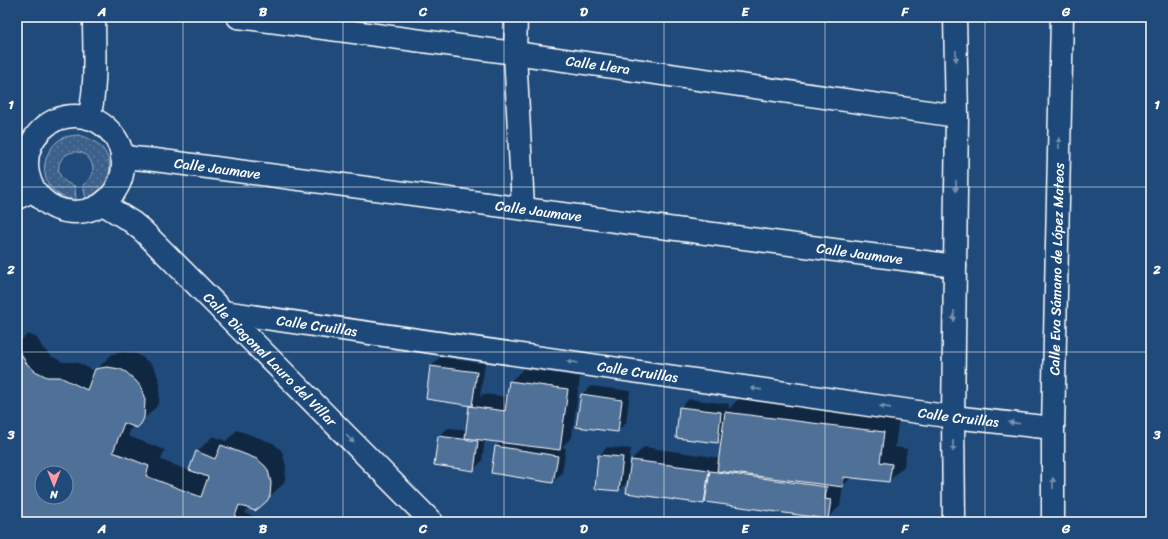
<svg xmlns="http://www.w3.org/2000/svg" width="1168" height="539" viewBox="0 0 1168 539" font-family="Sriracha,sans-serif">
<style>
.grass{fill:url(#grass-dots);stroke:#9eb0c5}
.shadow{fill:#0007;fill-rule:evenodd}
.building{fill:#507197;stroke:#fff;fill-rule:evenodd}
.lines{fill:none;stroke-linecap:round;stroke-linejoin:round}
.minor-casing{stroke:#fff;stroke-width:25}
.major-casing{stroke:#fff;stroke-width:25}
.minor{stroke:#1f4a7a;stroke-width:22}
.major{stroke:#1f4a7a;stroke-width:22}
.oneway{fill:#7992af}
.grid{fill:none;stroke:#fff;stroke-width:1;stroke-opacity:0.55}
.labels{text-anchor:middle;stroke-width:4;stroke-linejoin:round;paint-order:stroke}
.street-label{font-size:14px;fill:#fff;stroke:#1f4a7a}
.neatline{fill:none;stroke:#fff;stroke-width:1.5}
.grid-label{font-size:13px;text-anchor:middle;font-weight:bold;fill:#fff}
</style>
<defs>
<pattern id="grass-dots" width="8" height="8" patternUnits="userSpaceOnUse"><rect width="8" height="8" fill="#3c618b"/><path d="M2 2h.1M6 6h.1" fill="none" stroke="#59799c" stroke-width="1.8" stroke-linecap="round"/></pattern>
</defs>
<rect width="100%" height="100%" fill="#1f4a7a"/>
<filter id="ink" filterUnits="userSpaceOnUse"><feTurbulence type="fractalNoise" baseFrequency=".025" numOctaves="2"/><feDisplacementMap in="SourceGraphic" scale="8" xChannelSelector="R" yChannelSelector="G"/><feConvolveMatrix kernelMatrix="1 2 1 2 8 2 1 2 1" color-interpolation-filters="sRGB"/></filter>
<g filter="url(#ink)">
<path class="grass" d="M 78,135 C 116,143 121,183 86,199 L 83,185 C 90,180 95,173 92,164 C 90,159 87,155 82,153 C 60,146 46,178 75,186 L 76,200 C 69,199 64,198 58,194 C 39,182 41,154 58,141 C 63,136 71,136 78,135 Z"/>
<g class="shadow">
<path d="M 28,334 L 37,338 L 42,347 L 51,356 L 63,362 L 76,362 L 95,371 L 112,354 L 124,352 L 136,354 L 142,357 L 152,365 L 156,371 L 160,384 L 159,402 L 156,407 L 136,427 L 132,426 L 128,436 L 165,450 L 161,460 L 206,477 L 207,475 L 197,452 L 213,436 L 226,441 L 237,430 L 273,443 L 281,450 L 283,454 L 286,467 L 285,479 L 283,484 L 266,500 L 248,507 L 245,513 L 268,522 L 17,522 L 17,344 ZM 42,473 L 66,473 L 66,497 L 42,497 Z"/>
<path d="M 440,357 L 485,364 L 480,397 L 483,394 L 508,397 L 510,382 L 523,369 L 580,377 L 572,437 L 562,447 L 566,448 L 562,473 L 553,482 L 496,446 L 501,442 L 485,439 L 482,461 L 473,470 L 439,436 L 448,428 L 467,430 L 470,407 L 472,405 L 427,398 L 431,366 Z"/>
<path d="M 591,386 L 630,391 L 626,423 L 617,431 L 582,394 Z"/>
<path d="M 741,396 L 899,416 L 895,447 L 907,449 L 904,466 L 889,481 L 852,477 L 841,487 L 843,487 L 840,506 L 828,518 L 705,501 L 704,503 L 629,480 L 619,490 L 599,456 L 607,447 L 631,449 L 629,462 L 644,447 L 720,458 L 722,437 L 717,442 L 680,408 L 689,399 L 729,404 L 729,409 Z"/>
<path d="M 736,516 L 784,522 L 730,522 Z"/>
</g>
<g class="building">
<path d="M 17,351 L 21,353 L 26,363 L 35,371 L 47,377 L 60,377 L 87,390 L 95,369 L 107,367 L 120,369 L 126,372 L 136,381 L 141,387 L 145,400 L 144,418 L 141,424 L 137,428 L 124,423 L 113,452 L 149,466 L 146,476 L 201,497 L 208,477 L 189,470 L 196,451 L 215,459 L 221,445 L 257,459 L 265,466 L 268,470 L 271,483 L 270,496 L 267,501 L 259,508 L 255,511 L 239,505 L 233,522 L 17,522 ZM 42,473 L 66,473 L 66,497 L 42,497 Z"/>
<path d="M 430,366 L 477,372 L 472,406 L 426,399 Z"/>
<path d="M 509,381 L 568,389 L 560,450 L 465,438 L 469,406 L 505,411 Z"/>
<path d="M 581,394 L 622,400 L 618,432 L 576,427 Z"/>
<path d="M 679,407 L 721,412 L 718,443 L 676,438 Z"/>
<path d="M 725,412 L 884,432 L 880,462 L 892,464 L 889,482 L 844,477 L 843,487 L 717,471 Z"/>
<path d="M 438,436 L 478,441 L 474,471 L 434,465 Z"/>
<path d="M 495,446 L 558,456 L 553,483 L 491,473 Z"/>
<path d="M 598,455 L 623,457 L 619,491 L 595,489 Z"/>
<path d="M 631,460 L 709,470 L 704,504 L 626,493 Z"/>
<path d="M 710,471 L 827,487 L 825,499 L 831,500 L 828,519 L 705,502 Z"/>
</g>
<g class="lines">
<g class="minor-casing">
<g id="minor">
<path id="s1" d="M 238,17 L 515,53 L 957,116"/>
<path d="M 516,17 L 515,53 L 523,208"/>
<circle cx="75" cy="164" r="48"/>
<path d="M 89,118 C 97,86 94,50 94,17"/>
<path id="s2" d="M 122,157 L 155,160 L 955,266"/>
<path d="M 17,198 L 34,190"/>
<path id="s3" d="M 103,204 L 132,222 L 143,231 L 432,522"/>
<path id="s4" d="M 223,312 L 953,417 L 1053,428"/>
</g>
</g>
<g class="major-casing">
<g id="major">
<path d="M 954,522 L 953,417 L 957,116 L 955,17"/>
<path id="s5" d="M 1053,522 L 1053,428 L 1062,17"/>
</g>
</g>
<use href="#minor" class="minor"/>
<use href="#major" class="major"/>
</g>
<defs><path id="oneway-solid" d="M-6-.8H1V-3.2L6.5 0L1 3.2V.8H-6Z"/></defs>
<g class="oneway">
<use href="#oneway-solid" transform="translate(956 56) rotate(89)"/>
<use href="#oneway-solid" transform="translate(1059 143) rotate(-89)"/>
<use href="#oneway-solid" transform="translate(956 186) rotate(91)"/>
<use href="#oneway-solid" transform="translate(954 316) rotate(91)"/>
<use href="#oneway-solid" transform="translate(572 362) rotate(-172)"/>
<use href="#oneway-solid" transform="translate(756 389) rotate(-172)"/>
<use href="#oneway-solid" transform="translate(885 407) rotate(-172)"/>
<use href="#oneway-solid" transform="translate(1014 423) rotate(-174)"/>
<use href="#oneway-solid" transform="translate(350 439) rotate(45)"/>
<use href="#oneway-solid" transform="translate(953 446) rotate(89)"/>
<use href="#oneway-solid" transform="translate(1053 483) rotate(-90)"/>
</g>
</g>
<path class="grid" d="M 183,17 L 183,522M 343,17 L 343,522M 504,17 L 504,522M 664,17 L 664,522M 825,17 L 825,522M 985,17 L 985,522M 17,187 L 1151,187M 17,352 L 1151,352"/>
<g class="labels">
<g class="street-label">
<text dy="5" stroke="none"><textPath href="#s1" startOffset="363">Calle Llera</textPath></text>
<text dy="5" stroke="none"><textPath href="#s2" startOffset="96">Calle Jaumave</textPath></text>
<text dy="5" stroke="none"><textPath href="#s2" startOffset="420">Calle Jaumave</textPath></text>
<text dy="5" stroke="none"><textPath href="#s2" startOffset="744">Calle Jaumave</textPath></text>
<text dy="5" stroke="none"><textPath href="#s5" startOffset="253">Calle Eva Sámano de López Mateos</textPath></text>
<text dy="5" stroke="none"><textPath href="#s4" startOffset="95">Calle Cruillas</textPath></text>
<text dy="5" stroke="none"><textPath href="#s3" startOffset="229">Calle Diagonal Lauro del Villar</textPath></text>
<text dy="5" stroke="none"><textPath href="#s4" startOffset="419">Calle Cruillas</textPath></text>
<text dy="5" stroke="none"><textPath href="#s4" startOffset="743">Calle Cruillas</textPath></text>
</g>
</g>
<rect width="1168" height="539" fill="none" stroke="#1f4a7a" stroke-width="44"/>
<g transform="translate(54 485) rotate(180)"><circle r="19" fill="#1f4a7a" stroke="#7992af"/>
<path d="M0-3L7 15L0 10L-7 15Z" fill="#ff9aa2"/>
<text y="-6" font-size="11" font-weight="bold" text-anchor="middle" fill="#ffffff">N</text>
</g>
<rect x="22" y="22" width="1124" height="495" class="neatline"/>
<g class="grid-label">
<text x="102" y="16">A</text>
<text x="263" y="16">B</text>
<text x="423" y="16">C</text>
<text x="584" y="16">D</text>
<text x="745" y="16">E</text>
<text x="905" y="16">F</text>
<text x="1066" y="16">G</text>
<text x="11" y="109">1</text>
<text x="1157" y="109">1</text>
<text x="11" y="274">2</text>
<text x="1157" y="274">2</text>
<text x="11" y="439">3</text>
<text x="1157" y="439">3</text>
<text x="102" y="533">A</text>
<text x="263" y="533">B</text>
<text x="423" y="533">C</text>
<text x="584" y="533">D</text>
<text x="745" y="533">E</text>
<text x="905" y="533">F</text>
<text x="1066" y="533">G</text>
</g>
</svg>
